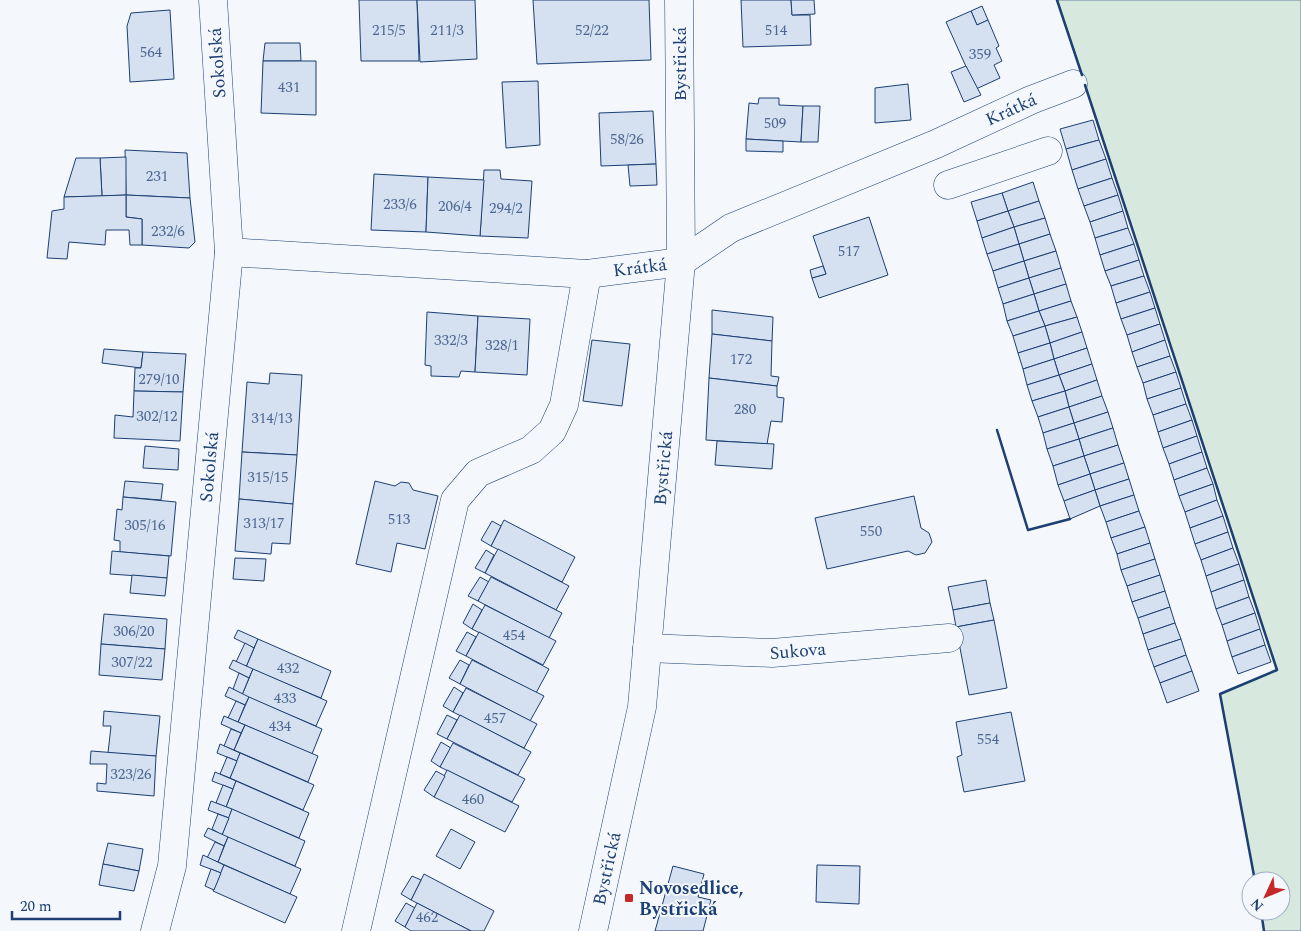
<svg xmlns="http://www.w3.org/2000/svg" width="1301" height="931" viewBox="0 0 1301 931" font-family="Spectral,serif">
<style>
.green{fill:#d7e8df;stroke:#687fa3}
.building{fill:#d5e0f0;stroke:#1d3f73}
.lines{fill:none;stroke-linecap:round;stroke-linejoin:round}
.minor-casing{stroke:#1d3f73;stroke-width:29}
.minor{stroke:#f4f7fb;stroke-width:28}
.wall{stroke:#1d3f73;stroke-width:2.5}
.poi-dot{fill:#c62828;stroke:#f4f7fb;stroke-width:2}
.labels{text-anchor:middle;stroke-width:4;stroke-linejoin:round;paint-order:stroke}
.number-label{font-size:15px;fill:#4b6792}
.street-label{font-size:18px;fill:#1d3f73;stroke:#f4f7fb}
.poi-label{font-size:18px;font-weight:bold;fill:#1d3f73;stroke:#f4f7fb;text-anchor:start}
</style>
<rect width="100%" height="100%" fill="#f4f7fb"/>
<path class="green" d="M 1057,0 L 1301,0 L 1301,931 L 1264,931 L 1261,911 L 1281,911 L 1281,881 L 1255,881 L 1220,694 L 1277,670 Z"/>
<g class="building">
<path d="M 359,0 L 417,0 L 419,61 L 361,61 Z"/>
<path d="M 417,0 L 475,0 L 477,59 L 420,62 Z"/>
<path d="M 533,0 L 649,0 L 651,60 L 537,64 Z"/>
<path d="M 741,0 L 791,0 L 792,15 L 810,15 L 811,45 L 743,47 Z"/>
<path d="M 791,0 L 814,0 L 815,14 L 792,15 Z"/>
<path d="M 982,6 L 988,20 L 977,25 L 971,11 Z"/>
<path d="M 170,10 L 174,79 L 130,82 L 127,26 L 131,13 Z"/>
<path d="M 971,11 L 977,25 L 988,20 L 999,46 L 996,48 L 1002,61 L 994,65 L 1000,78 L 976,89 L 946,22 Z"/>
<path d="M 265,43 L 300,43 L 301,61 L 263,61 Z"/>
<path d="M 263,61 L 316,61 L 316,115 L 261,113 Z"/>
<path d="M 966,66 L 981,95 L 964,102 L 951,72 Z"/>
<path d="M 538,81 L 540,145 L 506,148 L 502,82 Z"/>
<path d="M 908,84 L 911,120 L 875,123 L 875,88 Z"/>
<path d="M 759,98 L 779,98 L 779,105 L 803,106 L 801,142 L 746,139 L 749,103 L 758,104 Z"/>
<path d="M 803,106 L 820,106 L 818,142 L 801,142 Z"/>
<path d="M 653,111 L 656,164 L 601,166 L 599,113 Z"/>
<path d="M 1093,120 L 1099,140 L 1066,149 L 1060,129 Z"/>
<path d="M 746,139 L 783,141 L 783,152 L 746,151 Z"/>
<path d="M 1099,140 L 1106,159 L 1072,170 L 1066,149 Z"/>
<path d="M 125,150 L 187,153 L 190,198 L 126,195 Z"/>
<path d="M 126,157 L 126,195 L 102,196 L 100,158 Z"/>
<path d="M 76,158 L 100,158 L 102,196 L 64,197 Z"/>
<path d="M 1106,159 L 1112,178 L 1078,189 L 1072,170 Z"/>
<path d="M 656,164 L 657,185 L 630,186 L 628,165 Z"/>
<path d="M 484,170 L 500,170 L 501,179 L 532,181 L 528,238 L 480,236 Z"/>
<path d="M 374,174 L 428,177 L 426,232 L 371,230 Z"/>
<path d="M 428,177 L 484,180 L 480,236 L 426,232 Z"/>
<path d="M 1112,178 L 1118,195 L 1084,206 L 1078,189 Z"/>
<path d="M 1033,182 L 1039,201 L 1008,211 L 1002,193 Z"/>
<path d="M 1002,193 L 1008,211 L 977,221 L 971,202 Z"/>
<path d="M 126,195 L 190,198 L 195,242 L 189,248 L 142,245 L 142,219 L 126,217 Z"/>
<path d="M 126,195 L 126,217 L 142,219 L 142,245 L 130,245 L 129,230 L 106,230 L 105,245 L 69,242 L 67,259 L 47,258 L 52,211 L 64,209 L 64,197 Z"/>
<path d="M 1118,195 L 1123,211 L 1090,222 L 1084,206 Z"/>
<path d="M 1039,201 L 1045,218 L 1014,227 L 1008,211 Z"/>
<path d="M 1008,211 L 1014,227 L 982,238 L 977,221 Z"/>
<path d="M 1123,211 L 1128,228 L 1095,238 L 1090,222 Z"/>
<path d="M 869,217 L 888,275 L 819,298 L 812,278 L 826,274 L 813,236 Z"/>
<path d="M 1045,218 L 1050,234 L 1019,244 L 1014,227 Z"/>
<path d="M 1014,227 L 1019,244 L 987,254 L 982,238 Z"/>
<path d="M 1128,228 L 1134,244 L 1100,255 L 1095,238 Z"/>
<path d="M 1050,234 L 1056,251 L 1024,261 L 1019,244 Z"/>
<path d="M 1019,244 L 1024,261 L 993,271 L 987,254 Z"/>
<path d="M 1134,244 L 1139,260 L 1105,271 L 1100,255 Z"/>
<path d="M 1056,251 L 1061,268 L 1029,278 L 1024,261 Z"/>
<path d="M 1139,260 L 1144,276 L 1111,286 L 1105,271 Z"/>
<path d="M 1024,261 L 1029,278 L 998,288 L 993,271 Z"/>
<path d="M 823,266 L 826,274 L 812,278 L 810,270 Z"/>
<path d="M 1061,268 L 1066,284 L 1034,294 L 1029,278 Z"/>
<path d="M 1144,276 L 1150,292 L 1116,303 L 1111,286 Z"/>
<path d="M 1029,278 L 1034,294 L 1003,304 L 998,288 Z"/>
<path d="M 1066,284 L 1071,301 L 1039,311 L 1034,294 Z"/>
<path d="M 1150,292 L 1155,308 L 1121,319 L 1116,303 Z"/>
<path d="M 1034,294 L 1039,311 L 1007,321 L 1003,304 Z"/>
<path d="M 1071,301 L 1077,317 L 1045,326 L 1039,311 Z"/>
<path d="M 1155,308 L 1160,324 L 1127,335 L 1121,319 Z"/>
<path d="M 712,310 L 773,317 L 772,341 L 712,334 Z"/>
<path d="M 1039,311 L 1045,326 L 1013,336 L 1007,321 Z"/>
<path d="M 427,312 L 478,316 L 475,372 L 461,371 L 459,377 L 431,376 L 431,366 L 425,365 Z"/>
<path d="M 478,316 L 530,319 L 527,375 L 475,372 Z"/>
<path d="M 1077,317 L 1082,332 L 1050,343 L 1045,326 Z"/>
<path d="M 1160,324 L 1165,340 L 1132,352 L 1127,335 Z"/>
<path d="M 1045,326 L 1050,343 L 1018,353 L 1013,336 Z"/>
<path d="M 1082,332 L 1087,348 L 1054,359 L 1050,343 Z"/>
<path d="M 712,334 L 772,341 L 771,376 L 779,377 L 777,386 L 709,378 Z"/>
<path d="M 592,340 L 630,344 L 622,406 L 583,401 Z"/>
<path d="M 1165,340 L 1170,356 L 1137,367 L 1132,352 Z"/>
<path d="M 1050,343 L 1054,359 L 1023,369 L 1018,353 Z"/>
<path d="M 1087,348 L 1092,364 L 1059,375 L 1054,359 Z"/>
<path d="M 104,349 L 143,352 L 141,368 L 102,363 Z"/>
<path d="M 143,352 L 186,354 L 183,392 L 134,391 L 135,368 L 141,368 Z"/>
<path d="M 1170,356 L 1176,372 L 1143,383 L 1137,367 Z"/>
<path d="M 1054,359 L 1059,375 L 1027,385 L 1023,369 Z"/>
<path d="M 1092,364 L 1097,380 L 1065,391 L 1059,375 Z"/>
<path d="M 1176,372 L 1181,388 L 1147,399 L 1143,383 Z"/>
<path d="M 270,373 L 302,375 L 297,455 L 242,452 L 247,382 L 269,384 Z"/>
<path d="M 1059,375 L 1065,391 L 1032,401 L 1027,385 Z"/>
<path d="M 709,378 L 777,386 L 777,397 L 784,398 L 782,422 L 771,421 L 767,444 L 706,440 Z"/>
<path d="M 1097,380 L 1102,396 L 1069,407 L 1065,391 Z"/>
<path d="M 1181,388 L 1186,404 L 1153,415 L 1147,399 Z"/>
<path d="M 134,391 L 183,392 L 180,441 L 114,438 L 115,415 L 133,417 Z"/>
<path d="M 1065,391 L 1069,407 L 1038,417 L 1032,401 Z"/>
<path d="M 1102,396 L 1108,412 L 1074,423 L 1069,407 Z"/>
<path d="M 1186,404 L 1192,420 L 1158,432 L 1153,415 Z"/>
<path d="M 1069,407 L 1074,423 L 1043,433 L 1038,417 Z"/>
<path d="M 1108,412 L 1113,428 L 1079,439 L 1074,423 Z"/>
<path d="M 1192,420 L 1197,436 L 1163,448 L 1158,432 Z"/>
<path d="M 1074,423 L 1079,439 L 1047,449 L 1043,433 Z"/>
<path d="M 1113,428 L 1118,445 L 1084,456 L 1079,439 Z"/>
<path d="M 1197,436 L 1202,452 L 1169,464 L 1163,448 Z"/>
<path d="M 1079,439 L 1084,456 L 1053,466 L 1047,449 Z"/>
<path d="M 717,441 L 774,444 L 772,469 L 715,465 Z"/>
<path d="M 1118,445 L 1124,463 L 1090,474 L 1084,456 Z"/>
<path d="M 145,446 L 179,449 L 178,470 L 143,468 Z"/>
<path d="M 242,452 L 297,455 L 293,504 L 239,499 Z"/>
<path d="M 1202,452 L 1207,468 L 1174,480 L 1169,464 Z"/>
<path d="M 1084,456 L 1090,474 L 1058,485 L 1053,466 Z"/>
<path d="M 1124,463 L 1129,479 L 1095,490 L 1090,474 Z"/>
<path d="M 1207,468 L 1213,484 L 1179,496 L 1174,480 Z"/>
<path d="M 1090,474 L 1095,490 L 1064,501 L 1058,485 Z"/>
<path d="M 1129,479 L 1134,495 L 1100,506 L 1095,490 Z"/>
<path d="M 125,481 L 163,484 L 161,500 L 123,497 Z"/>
<path d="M 375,481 L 395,486 L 401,482 L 409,483 L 413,490 L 438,496 L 425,549 L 397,543 L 391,572 L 356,564 Z"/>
<path d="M 1213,484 L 1217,500 L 1185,512 L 1179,496 Z"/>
<path d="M 1095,490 L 1100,506 L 1070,519 L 1064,501 Z"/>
<path d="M 1134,495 L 1139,511 L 1106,522 L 1100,506 Z"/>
<path d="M 914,496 L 921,528 L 929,533 L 932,542 L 925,553 L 916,555 L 908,551 L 827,569 L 815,518 Z"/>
<path d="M 123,497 L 176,502 L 171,556 L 120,552 L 120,541 L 114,540 L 117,509 L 122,510 Z"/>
<path d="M 239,499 L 293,504 L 290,544 L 272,543 L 271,554 L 235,551 Z"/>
<path d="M 1217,500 L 1223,516 L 1190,528 L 1185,512 Z"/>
<path d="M 1139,511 L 1145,527 L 1111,538 L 1106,522 Z"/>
<path d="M 1223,516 L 1228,532 L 1195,544 L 1190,528 Z"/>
<path d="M 504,520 L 575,557 L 562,582 L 491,546 Z"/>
<path d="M 492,521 L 501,526 L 491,546 L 481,540 Z"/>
<path d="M 1145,527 L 1150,543 L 1117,554 L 1111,538 Z"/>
<path d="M 1228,532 L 1233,548 L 1201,560 L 1195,544 Z"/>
<path d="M 1150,543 L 1155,559 L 1121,570 L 1117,554 Z"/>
<path d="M 1233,548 L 1239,564 L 1206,576 L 1201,560 Z"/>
<path d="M 498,549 L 569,586 L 556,610 L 485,573 Z"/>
<path d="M 486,550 L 494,555 L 485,573 L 475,568 Z"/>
<path d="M 112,551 L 169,556 L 167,578 L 110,574 Z"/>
<path d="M 235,558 L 266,559 L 264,581 L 233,579 Z"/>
<path d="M 1155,559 L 1160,575 L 1127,586 L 1121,570 Z"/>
<path d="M 1239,564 L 1244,580 L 1211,592 L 1206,576 Z"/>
<path d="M 132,575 L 167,578 L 165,596 L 130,593 Z"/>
<path d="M 1160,575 L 1165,591 L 1132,602 L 1127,586 Z"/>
<path d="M 480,577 L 489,582 L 478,601 L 468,596 Z"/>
<path d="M 491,577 L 562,613 L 549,638 L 478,601 Z"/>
<path d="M 986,580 L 990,603 L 953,610 L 948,587 Z"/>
<path d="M 1244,580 L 1249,597 L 1216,609 L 1211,592 Z"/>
<path d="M 1165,591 L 1170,607 L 1138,618 L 1132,602 Z"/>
<path d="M 1249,597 L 1255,613 L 1222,625 L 1216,609 Z"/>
<path d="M 990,603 L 994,620 L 956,627 L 953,610 Z"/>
<path d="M 473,604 L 482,610 L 472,629 L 463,623 Z"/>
<path d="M 485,605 L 556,641 L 543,665 L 472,629 Z"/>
<path d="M 1170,607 L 1175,623 L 1143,634 L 1138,618 Z"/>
<path d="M 1255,613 L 1260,629 L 1227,641 L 1222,625 Z"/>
<path d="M 104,614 L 167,619 L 165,649 L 101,644 Z"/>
<path d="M 994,620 L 1007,688 L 969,695 L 956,627 Z"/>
<path d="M 1175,623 L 1181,639 L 1148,650 L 1143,634 Z"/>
<path d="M 1260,629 L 1265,645 L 1232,657 L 1227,641 Z"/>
<path d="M 238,630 L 258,639 L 254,648 L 234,638 Z"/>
<path d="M 467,632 L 476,637 L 466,656 L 456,651 Z"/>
<path d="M 479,632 L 549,669 L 536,693 L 466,656 Z"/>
<path d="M 258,639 L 331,671 L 321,698 L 246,667 Z"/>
<path d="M 1181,639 L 1186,655 L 1154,667 L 1148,650 Z"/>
<path d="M 245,643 L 254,648 L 246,667 L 236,662 Z"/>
<path d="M 101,644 L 165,649 L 162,680 L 99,675 Z"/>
<path d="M 1265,645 L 1271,662 L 1238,674 L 1232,657 Z"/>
<path d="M 1186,655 L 1192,671 L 1160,683 L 1154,667 Z"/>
<path d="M 233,660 L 253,669 L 249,678 L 229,668 Z"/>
<path d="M 460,660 L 469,665 L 460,684 L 449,678 Z"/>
<path d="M 472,660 L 544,696 L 530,721 L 460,684 Z"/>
<path d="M 253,669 L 327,701 L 316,726 L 242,695 Z"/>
<path d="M 1192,671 L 1199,691 L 1167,703 L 1160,683 Z"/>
<path d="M 239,673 L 249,678 L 242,695 L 233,689 Z"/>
<path d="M 229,687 L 249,697 L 245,705 L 225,696 Z"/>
<path d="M 454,687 L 463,693 L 453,712 L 443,706 Z"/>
<path d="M 466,688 L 537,724 L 524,748 L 453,712 Z"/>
<path d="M 249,697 L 322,729 L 312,754 L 238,722 Z"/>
<path d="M 236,701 L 245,705 L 238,722 L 228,718 Z"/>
<path d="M 104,711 L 160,716 L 156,756 L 108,753 L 111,726 L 103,726 Z"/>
<path d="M 1011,712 L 1025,781 L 964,792 L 957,757 L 962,755 L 956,722 Z"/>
<path d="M 447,715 L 457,720 L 447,739 L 437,734 Z"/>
<path d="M 460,715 L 531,752 L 518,775 L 447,739 Z"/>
<path d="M 224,716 L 245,725 L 241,733 L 221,724 Z"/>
<path d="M 245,725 L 318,756 L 308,782 L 234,750 Z"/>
<path d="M 231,729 L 241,733 L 234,750 L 224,746 Z"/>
<path d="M 441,742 L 451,748 L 440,767 L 431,761 Z"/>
<path d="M 453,743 L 525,779 L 512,802 L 440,767 Z"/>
<path d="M 220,744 L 240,753 L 237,761 L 217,753 Z"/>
<path d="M 91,751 L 156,756 L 154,796 L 97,791 L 97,783 L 106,784 L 107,764 L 90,764 Z"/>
<path d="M 240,753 L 314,785 L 303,810 L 230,778 Z"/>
<path d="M 227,757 L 237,761 L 230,778 L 220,774 Z"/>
<path d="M 447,770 L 519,806 L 505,832 L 434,797 Z"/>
<path d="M 436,771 L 445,776 L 434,797 L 424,790 Z"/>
<path d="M 215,772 L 236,781 L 233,789 L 212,781 Z"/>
<path d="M 236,781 L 309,813 L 299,838 L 226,807 Z"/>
<path d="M 223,785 L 233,789 L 226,807 L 216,803 Z"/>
<path d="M 211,801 L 232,809 L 229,818 L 208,810 Z"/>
<path d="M 232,809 L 305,841 L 295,866 L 222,835 Z"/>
<path d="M 218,814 L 229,818 L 222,835 L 212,829 Z"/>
<path d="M 208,828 L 228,837 L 224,846 L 204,836 Z"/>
<path d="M 451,829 L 475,842 L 460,869 L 436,856 Z"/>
<path d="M 228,837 L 301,869 L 290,894 L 218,862 Z"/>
<path d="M 215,842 L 224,846 L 218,862 L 207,858 Z"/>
<path d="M 108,843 L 143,849 L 139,871 L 103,864 Z"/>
<path d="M 203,855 L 224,865 L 221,873 L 200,865 Z"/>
<path d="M 103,864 L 139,871 L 134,891 L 99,885 Z"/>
<path d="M 224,865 L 297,897 L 285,923 L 213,891 Z"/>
<path d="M 817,865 L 860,866 L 859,904 L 816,902 Z"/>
<path d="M 673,866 L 704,874 L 698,897 L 711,900 L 703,931 L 655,931 Z"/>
<path d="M 211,869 L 221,873 L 214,890 L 205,886 Z"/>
<path d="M 424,874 L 494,911 L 484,931 L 471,931 L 411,900 Z"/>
<path d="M 412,876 L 421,880 L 411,900 L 401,894 Z"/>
<path d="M 406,903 L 415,908 L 405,927 L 395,921 Z"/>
<path d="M 417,903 L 471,931 L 411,931 L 405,927 Z"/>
</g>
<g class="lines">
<g class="minor-casing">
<g id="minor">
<path d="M 948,185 L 1048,151"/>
<path id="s1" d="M 229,252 L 587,274 L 681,262 L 731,228 L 936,144 L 1031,100 L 1073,84"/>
<path id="s2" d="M 647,648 L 772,653 L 949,638"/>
<path id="s3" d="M 155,931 L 172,866 L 229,252 L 213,0"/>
<path d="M 356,931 L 455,500 L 478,473 L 531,450 L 552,431 L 564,405 L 587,274"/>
<path id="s4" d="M 593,931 L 642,707 L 681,262 L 679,0"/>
</g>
</g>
<use href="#minor" class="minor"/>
<g class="wall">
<path d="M 1057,0 L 1082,75"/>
<path d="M 1085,85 L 1277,670 L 1220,694 L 1255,881"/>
<path d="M 997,430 L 1028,530 L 1070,519"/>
<path d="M 1261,911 L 1264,931"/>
</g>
</g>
<rect class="poi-dot" x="624" y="893" width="10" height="10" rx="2.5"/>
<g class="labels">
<g class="number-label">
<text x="389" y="35">215/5</text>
<text x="447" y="35">211/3</text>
<text x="592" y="35">52/22</text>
<text x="776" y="35">514</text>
<text x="151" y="57">564</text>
<text x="980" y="59">359</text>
<text x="289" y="92">431</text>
<text x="775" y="128">509</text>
<text x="627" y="144">58/26</text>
<text x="157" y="181">231</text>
<text x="400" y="209">233/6</text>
<text x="455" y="211">206/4</text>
<text x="506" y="213">294/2</text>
<text x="168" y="236">232/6</text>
<text x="849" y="256">517</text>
<text x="451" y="345">332/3</text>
<text x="502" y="350">328/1</text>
<text x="741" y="364">172</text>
<text x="159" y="384">279/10</text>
<text x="745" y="414">280</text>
<text x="157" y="421">302/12</text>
<text x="272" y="423">314/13</text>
<text x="268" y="482">315/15</text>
<text x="399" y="524">513</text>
<text x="264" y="528">313/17</text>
<text x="145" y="530">305/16</text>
<text x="871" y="536">550</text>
<text x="134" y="636">306/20</text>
<text x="514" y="640">454</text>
<text x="132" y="667">307/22</text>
<text x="288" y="673">432</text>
<text x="285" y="703">433</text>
<text x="495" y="723">457</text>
<text x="280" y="731">434</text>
<text x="988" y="744">554</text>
<text x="131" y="779">323/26</text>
<text x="473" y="804">460</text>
<text x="427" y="922">462</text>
</g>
<g class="street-label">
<text transform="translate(217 63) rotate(-94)" y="6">Sokolská</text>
<text transform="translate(680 64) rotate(-90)" y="6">Bystřická</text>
<text dy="6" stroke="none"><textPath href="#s1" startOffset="818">Krátká</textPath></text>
<text dy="6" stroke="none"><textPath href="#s1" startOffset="412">Krátká</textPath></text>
<text dy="6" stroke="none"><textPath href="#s3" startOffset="468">Sokolská</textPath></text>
<text dy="6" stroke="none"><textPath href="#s4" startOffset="469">Bystřická</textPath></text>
<text dy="6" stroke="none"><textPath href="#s2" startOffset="151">Sukova</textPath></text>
<text dy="6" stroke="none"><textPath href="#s4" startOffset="64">Bystřická</textPath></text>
</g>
<g class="poi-label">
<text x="639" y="894">Novosedlice,<tspan x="639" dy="21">Bystřická</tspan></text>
</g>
</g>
<g transform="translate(1266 896) rotate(226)"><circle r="24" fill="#f4f7fb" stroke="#9eadc5"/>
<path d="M0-4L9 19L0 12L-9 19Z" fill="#c62828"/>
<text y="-8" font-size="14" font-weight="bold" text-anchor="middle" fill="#1d3f73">N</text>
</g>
<path d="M12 911v8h108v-8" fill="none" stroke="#1d3f73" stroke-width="2.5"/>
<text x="20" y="911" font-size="15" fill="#1d3f73" stroke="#f4f7fb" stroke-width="4" paint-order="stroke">20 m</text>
</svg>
